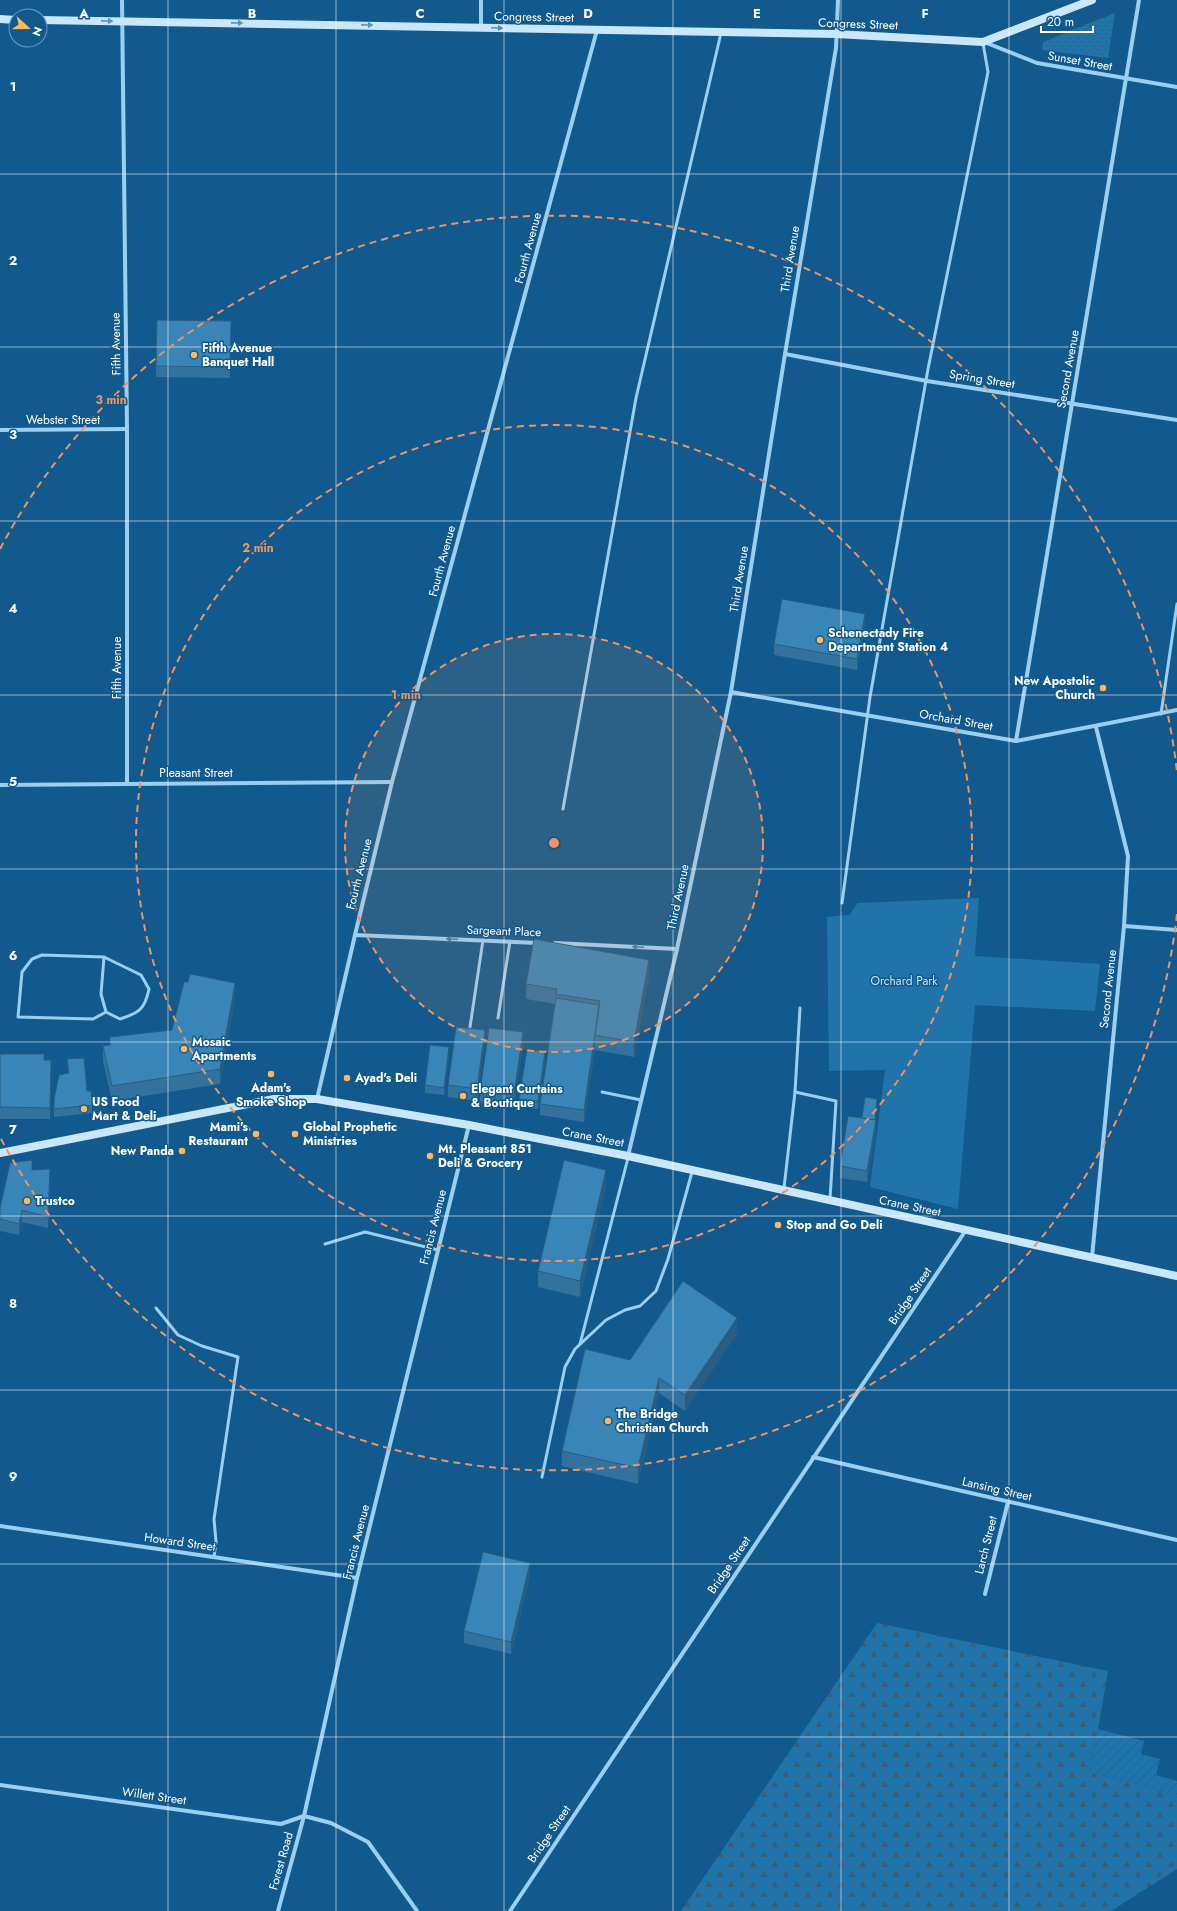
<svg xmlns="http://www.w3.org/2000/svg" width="1177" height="1911" viewBox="0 0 1177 1911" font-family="Jost,sans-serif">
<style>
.grass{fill:url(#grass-dots)}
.forest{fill:url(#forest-firs)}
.park{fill:#2174aa}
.garden{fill:url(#garden-furrows)}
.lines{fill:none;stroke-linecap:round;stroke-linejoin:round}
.lane{stroke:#9bcff1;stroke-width:3}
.street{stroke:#9bcff1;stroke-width:4}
.secondary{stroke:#c9e7fc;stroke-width:8}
.wall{fill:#32729d}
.shaded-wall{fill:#295d80}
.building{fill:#3a85b7;stroke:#295d80}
.oneway{fill:#5b92b9}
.oneway2{fill:#3b7dab}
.grid{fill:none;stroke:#fff;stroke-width:1;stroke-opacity:0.55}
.ring{fill:none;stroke:#f09361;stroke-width:2;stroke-dasharray:7 5}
.poi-dot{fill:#ffb75b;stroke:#125a8d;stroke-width:1.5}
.labels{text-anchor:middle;stroke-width:3;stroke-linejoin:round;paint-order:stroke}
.street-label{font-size:12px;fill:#fff;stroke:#125a8d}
.poi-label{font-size:12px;font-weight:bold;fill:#fff;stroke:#125a8d;text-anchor:start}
.park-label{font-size:12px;fill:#c2e5fc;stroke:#125a8d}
.grid-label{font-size:13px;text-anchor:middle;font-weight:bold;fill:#fff;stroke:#125a8d;stroke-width:3;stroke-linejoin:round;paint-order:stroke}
.centre{fill:#f09361;stroke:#125a8d;stroke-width:2}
.ring-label{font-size:12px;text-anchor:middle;font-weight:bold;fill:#f09361;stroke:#125a8d;stroke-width:3;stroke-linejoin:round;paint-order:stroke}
</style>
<defs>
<pattern id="grass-dots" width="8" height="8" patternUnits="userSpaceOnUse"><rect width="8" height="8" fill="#2174aa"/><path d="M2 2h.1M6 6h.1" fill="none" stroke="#395e76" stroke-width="1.8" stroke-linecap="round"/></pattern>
<pattern id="forest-firs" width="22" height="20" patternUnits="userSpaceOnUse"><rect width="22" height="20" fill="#2174aa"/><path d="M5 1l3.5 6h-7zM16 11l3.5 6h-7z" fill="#395e76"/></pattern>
<pattern id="garden-furrows" width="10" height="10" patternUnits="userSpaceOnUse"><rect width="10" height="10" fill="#2174aa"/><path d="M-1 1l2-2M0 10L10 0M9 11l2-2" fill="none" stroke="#395e76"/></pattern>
</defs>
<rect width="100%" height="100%" fill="#125a8d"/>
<path class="grass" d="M 1115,13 L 1108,58 L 1042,50 L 1043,42 Z"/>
<path class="forest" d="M 877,1623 L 1108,1671 L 1098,1729 L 1087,1771 L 1177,1795 L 1177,1869 L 1111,1911 L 681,1911 Z"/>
<path class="park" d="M 979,898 L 975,956 L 1100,964 L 1095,1011 L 975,1005 L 958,1209 L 870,1187 L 885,1070 L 829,1071 L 827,917 L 849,915 L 858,903 Z"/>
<path class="garden" d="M 1098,1729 L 1144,1741 L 1141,1754 L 1160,1759 L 1156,1775 L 1177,1781 L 1177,1795 L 1087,1771 Z"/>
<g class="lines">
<g class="lane">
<path d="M 1161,714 L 1177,604"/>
<path d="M 563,809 L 636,398 L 721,33"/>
<path d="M 842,903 L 870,697 L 928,369 L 988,72 L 983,43"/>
<path d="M 104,957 L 101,994 L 106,1012 L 120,1019 C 139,1013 145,1009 149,989 L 141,975 L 104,957 L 42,955 L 32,959 L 22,972 L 18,1017 L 93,1019 L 106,1012"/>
<path d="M 498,1018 L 510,941"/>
<path d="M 470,1027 L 483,940"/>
<path d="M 602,1092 L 641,1100"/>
<path d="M 795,1092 L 800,1008"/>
<path d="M 784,1188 L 795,1092 L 836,1101 L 830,1199"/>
<path d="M 325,1244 L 365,1232 L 438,1250"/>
<path d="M 156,1308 L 178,1335 L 202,1346 L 238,1357 L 214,1519 L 216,1542 L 214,1557"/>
<path d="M 580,1344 L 628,1158"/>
<path d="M 542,1477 L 565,1367 L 575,1349 L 606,1320 L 625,1310 L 640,1306 L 656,1291 L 668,1259 L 692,1172"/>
</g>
<g class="street">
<path d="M 122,0 L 127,429 L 127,783"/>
<path d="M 481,0 L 481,27"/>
<path d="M 984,42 L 1037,63 L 1177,87"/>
<path d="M 785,354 L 927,381 L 1177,420"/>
<path d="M 0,430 L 127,429"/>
<path d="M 731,692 L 1016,741 L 1177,710"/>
<path d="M 1016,741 L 1139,0"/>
<path d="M 0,785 L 392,782"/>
<path d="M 1124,926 L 1177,930"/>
<path d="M 355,935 L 539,943"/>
<path d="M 555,943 L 677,949"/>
<path d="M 317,1099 L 355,935 L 392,782 L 597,30"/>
<path d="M 628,1156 L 677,949 L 731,692 L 785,354 L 836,48 L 838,0"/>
<path d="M 1092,1257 L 1124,926 L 1128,856 L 1096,727"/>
<path d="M 813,1457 L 1177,1540"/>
<path d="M 0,1526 L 357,1578"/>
<path d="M 985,1594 L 1008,1502"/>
<path d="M 0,1785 L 281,1824 L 304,1816"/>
<path d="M 278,1911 L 304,1816"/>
<path d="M 417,1911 L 368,1842 L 331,1823 L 304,1816 L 357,1578 L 469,1125"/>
<path d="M 510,1911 L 966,1230"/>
</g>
<g class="secondary">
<path d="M 0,19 L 16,20"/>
<path d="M 40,20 L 836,34 L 983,42 L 1092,0"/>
<path d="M 0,1153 L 274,1099 L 317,1099 L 469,1125 L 628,1156 L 1177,1276"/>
</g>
</g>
<g class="wall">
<path d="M 157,320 L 231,321 L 230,378 L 156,377 Z"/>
<path d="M 865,626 L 857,670 L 774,655 L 774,644 Z"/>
<path d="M 649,975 L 634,1057 L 595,1050 L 595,1049 L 584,1122 L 540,1115 L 540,1104 L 555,1004 L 526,999 L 526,984 Z"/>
<path d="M 235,999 L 220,1084 L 112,1101 L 103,1061 L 103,1046 L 110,1045 L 172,1030 Z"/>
<path d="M 485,1042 L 477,1101 L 448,1097 L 448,1085 Z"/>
<path d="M 523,1044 L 514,1107 L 480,1102 L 480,1091 Z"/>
<path d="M 0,1054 L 44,1060 L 51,1060 L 50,1119 L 0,1119 Z"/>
<path d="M 449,1055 L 444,1095 L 425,1093 L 425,1085 Z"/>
<path d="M 67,1059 L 87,1091 L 92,1105 L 92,1113 L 54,1117 L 54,1099 L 68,1074 Z"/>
<path d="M 545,1060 L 538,1109 L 519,1107 L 519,1099 Z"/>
<path d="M 877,1103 L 875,1120 L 876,1132 L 867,1182 L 840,1178 L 840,1166 L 862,1118 Z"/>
<path d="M 32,1170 L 50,1180 L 48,1228 L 22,1222 L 19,1235 L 0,1231 L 0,1208 Z"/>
<path d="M 606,1185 L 580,1297 L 538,1287 L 538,1271 Z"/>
<path d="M 737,1333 L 685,1411 L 659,1393 L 638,1484 L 562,1466 L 562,1451 L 630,1360 Z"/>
<path d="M 530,1575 L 511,1654 L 464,1643 L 464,1631 Z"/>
</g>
<g class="shaded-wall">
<path d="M 865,614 L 865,626 L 857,670 L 857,659 Z"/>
<path d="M 649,960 L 649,975 L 634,1057 L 634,1042 Z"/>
<path d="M 235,983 L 235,999 L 220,1084 L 220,1069 Z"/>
<path d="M 485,1030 L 485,1042 L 477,1101 L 477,1089 Z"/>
<path d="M 523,1032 L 523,1044 L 514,1107 L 514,1095 Z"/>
<path d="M 595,1038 L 595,1049 L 584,1122 L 584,1110 Z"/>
<path d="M 449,1047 L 449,1055 L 444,1095 L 444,1088 Z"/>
<path d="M 545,1052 L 545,1060 L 538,1109 L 538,1101 Z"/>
<path d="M 876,1120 L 876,1132 L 867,1182 L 867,1171 Z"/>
<path d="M 606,1170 L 606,1185 L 580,1297 L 580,1281 Z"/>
<path d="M 22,1210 L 22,1222 L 19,1235 L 19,1224 Z"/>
<path d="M 737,1318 L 737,1333 L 685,1411 L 685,1395 Z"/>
<path d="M 659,1378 L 659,1393 L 638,1484 L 638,1468 Z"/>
<path d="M 530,1563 L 530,1575 L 511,1654 L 511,1642 Z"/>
</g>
<g class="building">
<path d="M 157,320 L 231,321 L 230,367 L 156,366 Z"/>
<path d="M 782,599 L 865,614 L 857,659 L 774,644 Z"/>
<path d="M 534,939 L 649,960 L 634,1042 L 595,1035 L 600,1001 L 556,994 L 557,989 L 526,984 Z"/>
<path d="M 190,974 L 235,983 L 220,1069 L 112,1086 L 103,1046 L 110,1045 L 110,1037 L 172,1030 L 184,982 L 188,982 Z"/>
<path d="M 556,998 L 599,1005 L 584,1110 L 540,1104 Z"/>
<path d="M 456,1027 L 485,1030 L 477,1089 L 448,1085 Z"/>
<path d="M 489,1028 L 523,1032 L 514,1095 L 480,1091 Z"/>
<path d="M 430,1045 L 449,1047 L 444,1088 L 425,1085 Z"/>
<path d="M 527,1049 L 545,1052 L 538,1101 L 519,1099 Z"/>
<path d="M 0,1054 L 44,1054 L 44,1060 L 51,1060 L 50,1108 L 0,1107 Z"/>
<path d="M 84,1058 L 87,1091 L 91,1091 L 92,1105 L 54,1109 L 54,1099 L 59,1075 L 69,1073 L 67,1059 Z"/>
<path d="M 865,1097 L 877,1099 L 875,1120 L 862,1118 Z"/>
<path d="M 848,1116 L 876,1120 L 867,1171 L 840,1166 Z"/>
<path d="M 32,1160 L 32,1170 L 50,1169 L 48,1217 L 22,1210 L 19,1224 L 0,1219 L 0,1208 L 10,1163 Z"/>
<path d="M 564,1160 L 606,1170 L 580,1281 L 538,1271 Z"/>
<path d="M 683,1281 L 737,1318 L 685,1395 L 659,1378 L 638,1468 L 562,1451 L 585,1349 L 630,1360 Z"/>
<path d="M 483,1552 L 530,1563 L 511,1642 L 464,1631 Z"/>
</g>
<defs><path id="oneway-solid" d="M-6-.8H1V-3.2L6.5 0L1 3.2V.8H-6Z"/></defs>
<g class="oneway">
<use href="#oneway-solid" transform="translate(107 21) rotate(1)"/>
<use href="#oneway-solid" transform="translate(237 23) rotate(1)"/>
<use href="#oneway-solid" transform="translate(367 25) rotate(1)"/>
<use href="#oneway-solid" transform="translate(497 28) rotate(3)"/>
</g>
<g class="oneway2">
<use href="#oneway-solid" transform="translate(452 939) rotate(-177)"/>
<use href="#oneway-solid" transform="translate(638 947) rotate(-178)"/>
</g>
<path class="grid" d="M 168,0 L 168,1911M 336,0 L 336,1911M 504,0 L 504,1911M 673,0 L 673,1911M 841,0 L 841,1911M 1009,0 L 1009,1911M 0,174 L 1177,174M 0,347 L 1177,347M 0,521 L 1177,521M 0,695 L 1177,695M 0,869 L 1177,869M 0,1042 L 1177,1042M 0,1216 L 1177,1216M 0,1390 L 1177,1390M 0,1564 L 1177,1564M 0,1737 L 1177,1737"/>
<circle cx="554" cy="843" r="209" fill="#f09361" fill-opacity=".12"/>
<g class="ring">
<circle cx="554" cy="843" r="209"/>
<circle cx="554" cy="843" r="418"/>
<path d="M1177 914A627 627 0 0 1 0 1137M0 549A627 627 0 0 1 1177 772"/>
</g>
<g class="poi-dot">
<circle cx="194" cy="355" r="4"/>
<circle cx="820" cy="640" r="4"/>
<circle cx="1103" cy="688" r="4"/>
<circle cx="184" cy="1049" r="4"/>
<circle cx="271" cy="1074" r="4"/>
<circle cx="347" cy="1078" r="4"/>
<circle cx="463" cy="1096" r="4"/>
<circle cx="84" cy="1109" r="4"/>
<circle cx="256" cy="1134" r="4"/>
<circle cx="295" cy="1134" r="4"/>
<circle cx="182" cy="1151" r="4"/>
<circle cx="430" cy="1156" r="4"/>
<circle cx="27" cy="1201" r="4"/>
<circle cx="778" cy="1225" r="4"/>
<circle cx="608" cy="1421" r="4"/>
</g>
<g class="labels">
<g class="street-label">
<text transform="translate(534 17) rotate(1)" y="4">Congress Street</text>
<text transform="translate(858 24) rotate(2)" y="4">Congress Street</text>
<text transform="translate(1080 61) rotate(10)" y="4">Sunset Street</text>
<text transform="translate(528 248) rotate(-75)" y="4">Fourth Avenue</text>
<text transform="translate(790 259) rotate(-81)" y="4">Third Avenue</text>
<text transform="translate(116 344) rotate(-91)" y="4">Fifth Avenue</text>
<text transform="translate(1068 369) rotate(-80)" y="4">Second Avenue</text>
<text transform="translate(982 379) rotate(9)" y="4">Spring Street</text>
<text x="63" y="424">Webster Street</text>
<text transform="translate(442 561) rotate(-75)" y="4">Fourth Avenue</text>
<text transform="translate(739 579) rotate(-81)" y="4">Third Avenue</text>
<text transform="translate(117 668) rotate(-90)" y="4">Fifth Avenue</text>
<text transform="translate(956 720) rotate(10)" y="4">Orchard Street</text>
<text x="196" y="777">Pleasant Street</text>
<text transform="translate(359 874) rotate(-76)" y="4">Fourth Avenue</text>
<text transform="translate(678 897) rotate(-78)" y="4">Third Avenue</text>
<text transform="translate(504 931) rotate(2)" y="4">Sargeant Place</text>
<text transform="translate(1108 989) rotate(-84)" y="4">Second Avenue</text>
<text transform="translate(593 1137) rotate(11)" y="4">Crane Street</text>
<text transform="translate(910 1206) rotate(12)" y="4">Crane Street</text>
<text transform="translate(433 1227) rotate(-76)" y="4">Francis Avenue</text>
<text transform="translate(910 1296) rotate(-56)" y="4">Bridge Street</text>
<text transform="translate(997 1489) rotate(13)" y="4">Lansing Street</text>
<text transform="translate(180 1542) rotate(8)" y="4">Howard Street</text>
<text transform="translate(356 1542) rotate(-76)" y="4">Francis Avenue</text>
<text transform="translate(986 1545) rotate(-76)" y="4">Larch Street</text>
<text transform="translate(729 1565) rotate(-56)" y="4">Bridge Street</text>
<text transform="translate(154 1796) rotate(8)" y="4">Willett Street</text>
<text transform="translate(549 1834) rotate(-56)" y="4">Bridge Street</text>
<text transform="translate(281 1861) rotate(-74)" y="4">Forest Road</text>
</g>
<g class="poi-label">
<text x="202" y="352">Fifth Avenue<tspan x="202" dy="14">Banquet Hall</tspan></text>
<text x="828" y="637">Schenectady Fire<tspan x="828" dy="14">Department Station 4</tspan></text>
<text x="1095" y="685" text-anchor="end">New Apostolic<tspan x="1095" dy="14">Church</tspan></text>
<text x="192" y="1046">Mosaic<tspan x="192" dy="14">Apartments</tspan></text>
<text x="355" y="1082">Ayad's Deli</text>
<text x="271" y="1092" text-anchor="middle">Adam's<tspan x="271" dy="14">Smoke Shop</tspan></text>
<text x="471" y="1093">Elegant Curtains<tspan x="471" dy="14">&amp; Boutique</tspan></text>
<text x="92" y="1106">US Food<tspan x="92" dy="14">Mart &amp; Deli</tspan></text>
<text x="248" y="1131" text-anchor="end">Mami's<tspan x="248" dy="14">Restaurant</tspan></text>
<text x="303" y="1131">Global Prophetic<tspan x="303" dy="14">Ministries</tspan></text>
<text x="438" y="1153">Mt. Pleasant 851<tspan x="438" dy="14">Deli &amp; Grocery</tspan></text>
<text x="174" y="1155" text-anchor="end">New Panda</text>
<text x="35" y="1205">Trustco</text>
<text x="786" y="1229">Stop and Go Deli</text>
<text x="616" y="1418">The Bridge<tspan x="616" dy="14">Christian Church</tspan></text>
</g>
<g class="park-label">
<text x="904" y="985">Orchard Park</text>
</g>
</g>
<g class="grid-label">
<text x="84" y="18">A</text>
<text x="252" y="18">B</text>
<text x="420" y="18">C</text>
<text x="588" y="18">D</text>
<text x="757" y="18">E</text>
<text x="925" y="18">F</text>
<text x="13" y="91">1</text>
<text x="13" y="265">2</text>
<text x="13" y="439">3</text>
<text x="13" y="613">4</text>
<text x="13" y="786">5</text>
<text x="13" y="960">6</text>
<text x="13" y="1134">7</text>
<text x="13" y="1308">8</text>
<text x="13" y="1481">9</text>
</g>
<circle cx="554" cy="843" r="6" class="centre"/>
<g class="ring-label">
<text x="111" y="404">3 min</text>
<text x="258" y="552">2 min</text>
<text x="406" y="699">1 min</text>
</g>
<g transform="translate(28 28) rotate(111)"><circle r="19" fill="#125a8d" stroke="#719cbb"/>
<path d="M0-3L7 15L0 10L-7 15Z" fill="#ffb75b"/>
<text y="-6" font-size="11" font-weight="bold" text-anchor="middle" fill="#ffffff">N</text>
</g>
<path d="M1041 26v6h52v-6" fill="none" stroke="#ffffff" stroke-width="2"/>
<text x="1047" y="26" font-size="12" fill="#ffffff" stroke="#125a8d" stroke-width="3" paint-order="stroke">20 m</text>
</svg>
